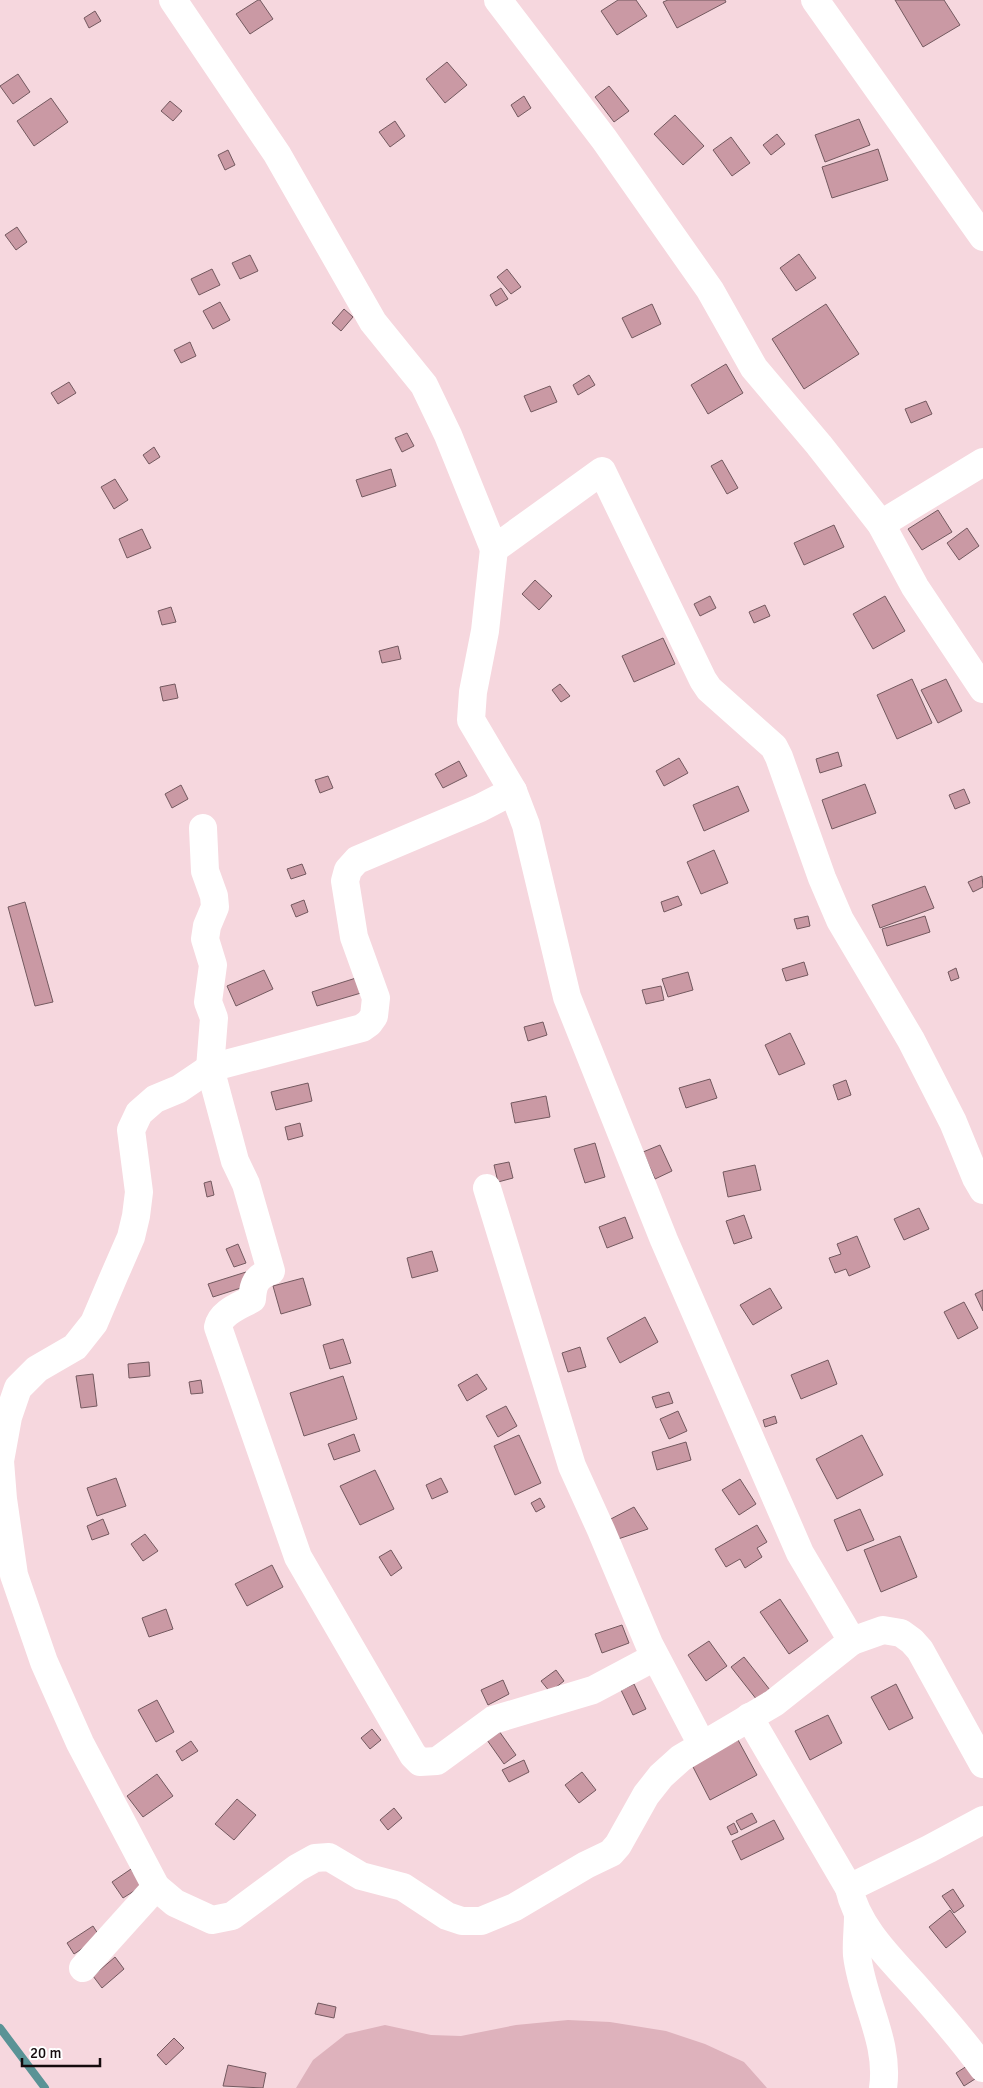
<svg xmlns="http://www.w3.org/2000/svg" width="983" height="2088" viewBox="0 0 983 2088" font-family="Signika,sans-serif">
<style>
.green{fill:#deb2bc}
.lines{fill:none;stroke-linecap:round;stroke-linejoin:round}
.stream{stroke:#5a9396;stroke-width:8}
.building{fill:#ca99a4;stroke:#73595f}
.minor{stroke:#fff;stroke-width:28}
</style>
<rect width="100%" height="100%" fill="#f6d7de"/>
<path class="green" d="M 568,2020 L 610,2022 L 666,2031 L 705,2044 L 744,2062 L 767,2088 L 296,2088 L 313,2060 L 346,2034 L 385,2025 L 431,2035 L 461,2036 L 516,2025 Z"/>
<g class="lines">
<path class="stream" d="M 0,2028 L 45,2088"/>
</g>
<g class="building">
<path d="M 258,0 L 260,0 L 273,19 L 250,34 L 236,14 Z"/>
<path d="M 618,0 L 636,0 L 647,16 L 617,35 L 601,11 Z"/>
<path d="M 668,0 L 725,0 L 726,2 L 677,28 L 663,2 Z"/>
<path d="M 895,0 L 944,0 L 960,25 L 923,47 Z"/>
<path d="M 95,11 L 101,21 L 89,28 L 84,18 Z"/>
<path d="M 447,62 L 467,85 L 445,103 L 426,79 Z"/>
<path d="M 18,74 L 30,92 L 13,104 L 0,86 Z"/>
<path d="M 609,86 L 629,111 L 614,122 L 595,97 Z"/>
<path d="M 524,96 L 531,108 L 518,117 L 511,105 Z"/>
<path d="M 51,98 L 68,122 L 34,146 L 17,121 Z"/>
<path d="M 170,101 L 182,111 L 173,121 L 161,111 Z"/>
<path d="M 675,115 L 704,146 L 683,165 L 654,134 Z"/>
<path d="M 859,119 L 870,145 L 825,162 L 815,135 Z"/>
<path d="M 395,121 L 405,136 L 390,147 L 379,132 Z"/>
<path d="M 777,134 L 785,144 L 771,155 L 763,145 Z"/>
<path d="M 731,137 L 750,163 L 732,176 L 713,150 Z"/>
<path d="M 878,149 L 888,180 L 832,198 L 822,167 Z"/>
<path d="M 228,150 L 235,165 L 225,170 L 218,155 Z"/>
<path d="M 17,227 L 27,242 L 16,250 L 5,235 Z"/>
<path d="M 799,254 L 816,278 L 796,291 L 780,268 Z"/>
<path d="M 250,255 L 258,271 L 240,279 L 232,263 Z"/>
<path d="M 212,269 L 220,285 L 199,295 L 191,279 Z"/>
<path d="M 507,269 L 521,287 L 511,294 L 497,277 Z"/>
<path d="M 501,288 L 508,299 L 496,306 L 490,295 Z"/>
<path d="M 220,302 L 230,320 L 213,329 L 203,311 Z"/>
<path d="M 652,304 L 661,324 L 632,338 L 622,318 Z"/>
<path d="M 826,304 L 859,354 L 804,389 L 772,339 Z"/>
<path d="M 344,309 L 353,317 L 341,331 L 332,323 Z"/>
<path d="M 190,342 L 196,356 L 181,363 L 174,350 Z"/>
<path d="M 726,364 L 743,393 L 708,414 L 691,385 Z"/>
<path d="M 589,375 L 595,385 L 578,395 L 573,385 Z"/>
<path d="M 69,382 L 76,393 L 58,404 L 51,393 Z"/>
<path d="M 550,386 L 557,402 L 531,412 L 524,396 Z"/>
<path d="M 926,401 L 932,414 L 911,423 L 905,409 Z"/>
<path d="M 407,433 L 414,446 L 402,452 L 395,438 Z"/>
<path d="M 154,447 L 160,457 L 149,464 L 143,455 Z"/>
<path d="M 722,460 L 738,488 L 727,494 L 711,466 Z"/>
<path d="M 391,469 L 396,486 L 362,497 L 356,480 Z"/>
<path d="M 115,479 L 128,500 L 114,509 L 101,487 Z"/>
<path d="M 938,510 L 952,532 L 922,550 L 908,529 Z"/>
<path d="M 834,525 L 844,547 L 804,565 L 794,543 Z"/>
<path d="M 967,528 L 979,546 L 959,560 L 947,543 Z"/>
<path d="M 142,529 L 151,548 L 127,558 L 119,539 Z"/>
<path d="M 535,580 L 552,596 L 539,610 L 522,594 Z"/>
<path d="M 710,596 L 716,608 L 700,616 L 694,604 Z"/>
<path d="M 885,596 L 905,631 L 873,649 L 853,614 Z"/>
<path d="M 765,605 L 770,616 L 754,623 L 749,612 Z"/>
<path d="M 171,607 L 176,622 L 162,625 L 158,611 Z"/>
<path d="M 663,638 L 675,664 L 634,682 L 622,656 Z"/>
<path d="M 398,646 L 401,659 L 382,663 L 379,651 Z"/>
<path d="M 912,679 L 932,723 L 897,739 L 877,695 Z"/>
<path d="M 946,679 L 962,711 L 938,723 L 921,690 Z"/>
<path d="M 175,684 L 178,698 L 163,701 L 160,687 Z"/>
<path d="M 560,684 L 570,696 L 561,702 L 552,690 Z"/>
<path d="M 838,752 L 842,766 L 820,773 L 816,759 Z"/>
<path d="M 679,758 L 688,773 L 664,786 L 656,771 Z"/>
<path d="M 459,761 L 467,776 L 443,788 L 435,774 Z"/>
<path d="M 328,776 L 333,788 L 320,793 L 315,780 Z"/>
<path d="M 865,784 L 876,813 L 832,829 L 822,800 Z"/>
<path d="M 181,785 L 188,799 L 172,808 L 165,794 Z"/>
<path d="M 738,786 L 749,811 L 704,831 L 693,805 Z"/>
<path d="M 964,789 L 970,803 L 955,809 L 949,795 Z"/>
<path d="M 714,850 L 728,883 L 701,894 L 687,862 Z"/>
<path d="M 302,864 L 306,874 L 291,879 L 287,869 Z"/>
<path d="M 982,876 L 983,887 L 973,892 L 968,882 Z"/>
<path d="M 925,886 L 934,908 L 880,928 L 872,905 Z"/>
<path d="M 678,896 L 682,905 L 664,912 L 661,902 Z"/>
<path d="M 304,900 L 308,912 L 296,917 L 291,905 Z"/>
<path d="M 25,902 L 53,1002 L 35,1006 L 8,907 Z"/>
<path d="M 808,916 L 810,926 L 797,929 L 794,919 Z"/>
<path d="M 925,916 L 930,932 L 887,946 L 882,929 Z"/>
<path d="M 804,962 L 808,975 L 786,981 L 782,969 Z"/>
<path d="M 956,968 L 959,978 L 951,981 L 948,972 Z"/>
<path d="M 264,970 L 273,989 L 236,1006 L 227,986 Z"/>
<path d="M 688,972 L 693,990 L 668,997 L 662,979 Z"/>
<path d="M 356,978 L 361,993 L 317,1006 L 312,992 Z"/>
<path d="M 661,986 L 664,1000 L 646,1004 L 642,990 Z"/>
<path d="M 543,1022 L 547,1035 L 528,1041 L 524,1027 Z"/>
<path d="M 790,1033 L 805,1064 L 779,1075 L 765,1045 Z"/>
<path d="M 710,1079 L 717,1098 L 686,1108 L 679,1088 Z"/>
<path d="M 846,1080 L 851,1095 L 838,1100 L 833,1085 Z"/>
<path d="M 308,1083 L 312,1101 L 276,1110 L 271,1092 Z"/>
<path d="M 546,1096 L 550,1117 L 515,1123 L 511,1103 Z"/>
<path d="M 300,1123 L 303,1136 L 288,1140 L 285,1127 Z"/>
<path d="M 595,1143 L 605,1177 L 585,1183 L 574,1149 Z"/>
<path d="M 660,1145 L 672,1171 L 655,1179 L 643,1152 Z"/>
<path d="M 509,1162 L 513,1178 L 498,1182 L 494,1165 Z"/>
<path d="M 755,1165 L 761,1190 L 728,1197 L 723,1172 Z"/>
<path d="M 211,1181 L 214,1195 L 207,1197 L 204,1183 Z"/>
<path d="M 919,1208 L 929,1229 L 904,1240 L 894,1219 Z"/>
<path d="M 744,1215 L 752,1238 L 734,1244 L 726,1221 Z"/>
<path d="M 625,1217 L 633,1238 L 607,1248 L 599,1227 Z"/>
<path d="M 857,1236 L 870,1267 L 849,1276 L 846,1269 L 835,1273 L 829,1258 L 841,1254 L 837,1244 Z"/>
<path d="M 238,1244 L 246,1263 L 234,1267 L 226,1249 Z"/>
<path d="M 432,1251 L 438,1271 L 412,1278 L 407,1258 Z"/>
<path d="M 246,1272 L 250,1285 L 213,1297 L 208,1284 Z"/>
<path d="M 303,1278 L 311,1305 L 281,1314 L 273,1286 Z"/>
<path d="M 770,1288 L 782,1308 L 753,1325 L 740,1305 Z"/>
<path d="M 983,1290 L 983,1311 L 975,1294 Z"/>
<path d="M 964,1302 L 978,1328 L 958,1339 L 944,1312 Z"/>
<path d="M 645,1317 L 658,1342 L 620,1363 L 607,1338 Z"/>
<path d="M 343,1339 L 351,1363 L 330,1369 L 323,1345 Z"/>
<path d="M 580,1347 L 586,1367 L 568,1372 L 562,1353 Z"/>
<path d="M 828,1360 L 837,1384 L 801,1399 L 791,1375 Z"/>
<path d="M 149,1362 L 150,1376 L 129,1378 L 128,1364 Z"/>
<path d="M 93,1374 L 97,1406 L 81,1408 L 76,1376 Z"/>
<path d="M 477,1374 L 487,1389 L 467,1401 L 458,1385 Z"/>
<path d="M 343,1376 L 357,1419 L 304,1436 L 290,1393 Z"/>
<path d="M 201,1380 L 203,1393 L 191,1394 L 189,1382 Z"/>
<path d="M 669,1392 L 673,1403 L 656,1408 L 652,1397 Z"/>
<path d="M 506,1406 L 517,1426 L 498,1437 L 486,1416 Z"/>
<path d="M 678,1411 L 687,1431 L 669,1439 L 660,1419 Z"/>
<path d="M 775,1416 L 777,1423 L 765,1427 L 763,1420 Z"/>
<path d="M 354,1434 L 360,1451 L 334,1460 L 328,1444 Z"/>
<path d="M 519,1435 L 541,1483 L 515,1495 L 494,1446 Z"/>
<path d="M 862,1435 L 883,1475 L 837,1499 L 816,1459 Z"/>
<path d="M 686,1442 L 691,1460 L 657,1470 L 652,1452 Z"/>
<path d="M 375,1470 L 394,1509 L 360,1525 L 340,1486 Z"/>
<path d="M 116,1478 L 126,1506 L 97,1516 L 87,1488 Z"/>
<path d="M 441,1478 L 448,1492 L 432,1499 L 426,1485 Z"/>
<path d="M 740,1479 L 756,1504 L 739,1515 L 722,1490 Z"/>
<path d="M 540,1498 L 545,1507 L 536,1512 L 531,1503 Z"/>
<path d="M 634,1507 L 648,1529 L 615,1540 L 605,1522 Z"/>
<path d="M 860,1509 L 874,1540 L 847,1551 L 834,1520 Z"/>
<path d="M 103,1519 L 109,1534 L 92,1540 L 87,1526 Z"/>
<path d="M 757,1525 L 767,1542 L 757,1548 L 762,1557 L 745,1568 L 740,1559 L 726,1567 L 715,1549 Z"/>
<path d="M 145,1534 L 158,1551 L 143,1561 L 131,1544 Z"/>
<path d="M 900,1536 L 917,1577 L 881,1592 L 864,1550 Z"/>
<path d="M 391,1550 L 402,1568 L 391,1576 L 379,1557 Z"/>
<path d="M 272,1565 L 283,1587 L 247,1606 L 235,1584 Z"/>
<path d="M 780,1599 L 808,1641 L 789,1654 L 760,1612 Z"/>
<path d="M 166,1609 L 173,1629 L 149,1637 L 142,1618 Z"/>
<path d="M 622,1625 L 629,1643 L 602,1653 L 595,1634 Z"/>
<path d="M 709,1641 L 727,1666 L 706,1681 L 688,1655 Z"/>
<path d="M 744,1657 L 770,1690 L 757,1700 L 731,1667 Z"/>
<path d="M 556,1670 L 564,1681 L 550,1692 L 541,1681 Z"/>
<path d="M 503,1680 L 509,1694 L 488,1705 L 481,1690 Z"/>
<path d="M 634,1684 L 646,1709 L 633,1715 L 621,1690 Z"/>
<path d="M 896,1684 L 913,1718 L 889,1730 L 871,1697 Z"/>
<path d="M 157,1700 L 174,1732 L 156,1742 L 138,1710 Z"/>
<path d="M 828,1715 L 842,1743 L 810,1760 L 795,1731 Z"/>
<path d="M 372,1729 L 381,1740 L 370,1749 L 361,1738 Z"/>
<path d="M 499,1731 L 516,1755 L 504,1764 L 487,1740 Z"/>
<path d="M 738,1740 L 757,1775 L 710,1800 L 692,1765 Z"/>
<path d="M 191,1741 L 198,1751 L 182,1761 L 176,1751 Z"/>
<path d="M 524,1760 L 529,1772 L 509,1782 L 502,1770 Z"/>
<path d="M 582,1772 L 596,1790 L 579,1803 L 565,1785 Z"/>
<path d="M 157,1774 L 173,1796 L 143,1817 L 127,1796 Z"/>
<path d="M 237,1799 L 256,1815 L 234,1840 L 215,1824 Z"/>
<path d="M 394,1808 L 402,1818 L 388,1830 L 380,1820 Z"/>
<path d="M 752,1813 L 757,1822 L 741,1830 L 736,1821 Z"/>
<path d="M 774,1820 L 784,1839 L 741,1860 L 732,1841 Z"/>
<path d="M 734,1823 L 738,1832 L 731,1835 L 727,1827 Z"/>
<path d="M 131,1869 L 142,1886 L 123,1898 L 112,1882 Z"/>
<path d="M 953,1889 L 964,1906 L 954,1913 L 942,1896 Z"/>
<path d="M 950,1910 L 966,1932 L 946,1948 L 929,1927 Z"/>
<path d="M 93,1926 L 100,1937 L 74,1954 L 67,1943 Z"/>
<path d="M 115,1957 L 124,1969 L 102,1988 L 93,1976 Z"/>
<path d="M 318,2003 L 336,2007 L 334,2018 L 315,2014 Z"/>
<path d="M 174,2038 L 184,2048 L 166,2065 L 157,2055 Z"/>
<path d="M 228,2065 L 266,2073 L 263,2088 L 223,2086 Z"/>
<path d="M 967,2066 L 975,2079 L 964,2086 L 956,2073 Z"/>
</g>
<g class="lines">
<g class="minor">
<path d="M 173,0 L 277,154 L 373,322 L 424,385 L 448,435 L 494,549 L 602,471 L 703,680 L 709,689 L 774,747 L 779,757 L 822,878 L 840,920 L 911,1040 L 953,1122 L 976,1178 L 983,1190"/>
<path d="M 498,0 L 604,139 L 710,290 L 754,368 L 819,445 L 881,524 L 915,587 L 983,689"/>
<path d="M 815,0 L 983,237"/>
<path d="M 881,524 L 983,462"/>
<path d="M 494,549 L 485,631 L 473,692 L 471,720 L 513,791 L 526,825 L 567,997 L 664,1240 L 800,1553 L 852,1641 L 883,1630 L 901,1633 L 912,1641 L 920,1650 L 983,1764"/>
<path d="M 513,791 L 480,808 L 357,860 L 348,870 L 345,881 L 354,937 L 376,998 L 374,1016 L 369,1023 L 362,1028 L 210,1068 L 179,1089 L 155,1099 L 139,1113 L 131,1130 L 139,1192 L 136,1216 L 131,1237 L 114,1276 L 94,1323 L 75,1347 L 37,1369 L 18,1388 L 8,1417 L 0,1461 L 3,1499 L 14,1575 L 44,1662 L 80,1743 L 156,1887 L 175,1903 L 212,1920 L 232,1916 L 297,1868 L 315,1858 L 329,1857 L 361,1876 L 403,1887 L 447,1916 L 462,1921 L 481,1921 L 515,1907 L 586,1865 L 611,1853 L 618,1845 L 646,1795 L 661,1776 L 681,1758 L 774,1703 L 852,1641"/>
<path d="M 203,828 L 205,871 L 214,896 L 215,907 L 207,926 L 205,939 L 213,965 L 208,1002 L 214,1018 L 210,1068 L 235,1161 L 246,1184 L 271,1271 C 256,1277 253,1284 252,1299 C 240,1306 221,1312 218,1327 L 298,1557 L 413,1755 L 420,1762 L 437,1761 L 493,1720 L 593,1690 L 655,1657"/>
<path d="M 487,1188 L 572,1466 L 601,1530 L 649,1644 L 702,1745"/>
<path d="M 749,1717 L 849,1888 L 929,1849 L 983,1820"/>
<path d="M 849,1888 C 857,1927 891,1959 917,1988 C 940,2014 963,2040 983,2068"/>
<path d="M 858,1916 C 858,1929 856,1943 857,1955 C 862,2000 890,2042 883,2088"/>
<path d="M 83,1968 L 156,1887"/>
</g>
</g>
<path d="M22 2058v8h78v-8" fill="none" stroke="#150b0d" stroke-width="2.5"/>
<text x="30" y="2058" font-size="15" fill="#150b0d" stroke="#ffffff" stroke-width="4" paint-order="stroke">20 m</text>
</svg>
